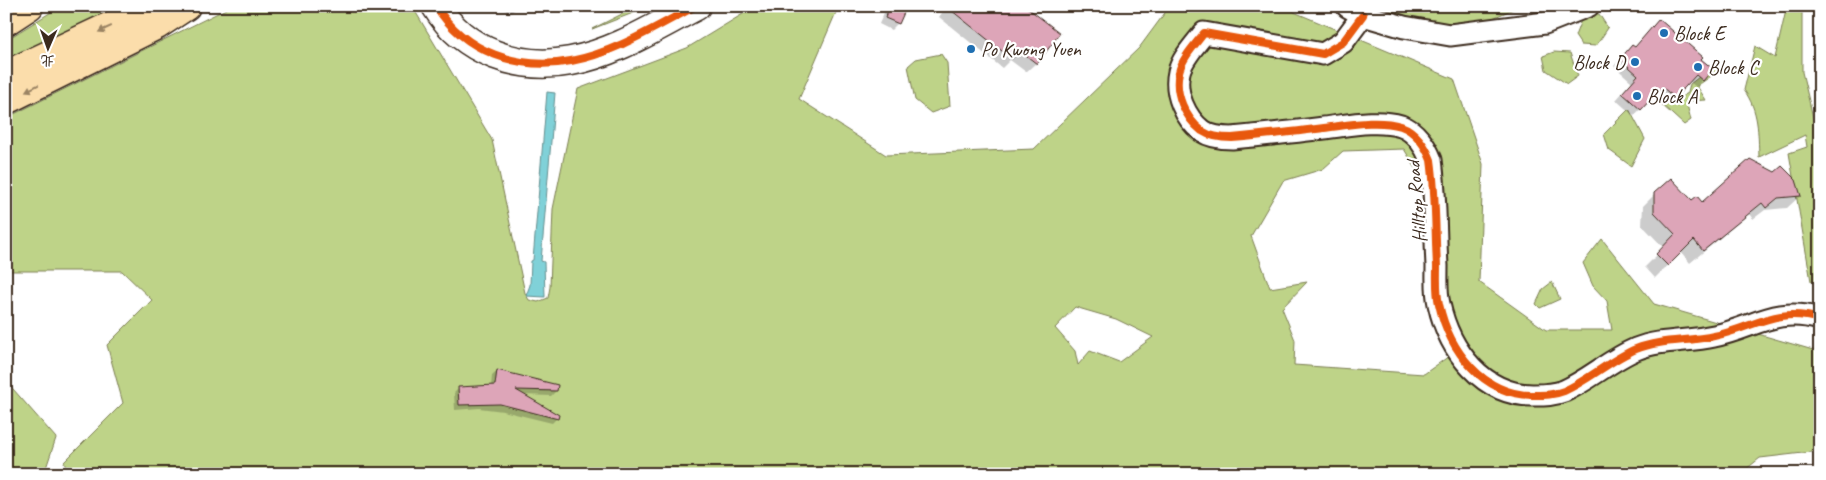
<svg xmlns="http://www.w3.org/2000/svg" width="1826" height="480" viewBox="0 0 1826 480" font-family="Caveat,'LXGW WenKai TC',sans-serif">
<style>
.green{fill:#bed388;stroke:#7c7e53;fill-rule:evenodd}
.water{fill:#80d1d8;stroke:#648e8e}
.shadow{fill:#0003}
.building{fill:#dda5b8;stroke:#3b2a1e}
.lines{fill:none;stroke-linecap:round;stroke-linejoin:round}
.street-casing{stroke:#3b2a1e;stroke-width:25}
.secondary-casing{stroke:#3b2a1e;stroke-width:31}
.primary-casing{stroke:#3b2a1e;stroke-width:31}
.highway-casing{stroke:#3b2a1e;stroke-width:31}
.street{stroke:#fff;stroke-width:21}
.secondary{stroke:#fff;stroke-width:28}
.primary{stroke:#fbddab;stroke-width:28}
.highway{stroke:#fbddab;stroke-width:28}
.cycleway-casing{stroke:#fff;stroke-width:11}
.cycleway{stroke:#e8590c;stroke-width:8}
.oneway{fill:#9b8464}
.poi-dot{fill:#1f6fb2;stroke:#fff;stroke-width:2}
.labels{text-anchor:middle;stroke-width:4.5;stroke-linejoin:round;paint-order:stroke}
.poi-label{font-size:20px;fill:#3b2a1e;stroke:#fff;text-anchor:start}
.street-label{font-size:20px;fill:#3b2a1e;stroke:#fff}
</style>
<rect width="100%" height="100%" fill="#fff"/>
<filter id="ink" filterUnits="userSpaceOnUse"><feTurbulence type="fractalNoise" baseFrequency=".02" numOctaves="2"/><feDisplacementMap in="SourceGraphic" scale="10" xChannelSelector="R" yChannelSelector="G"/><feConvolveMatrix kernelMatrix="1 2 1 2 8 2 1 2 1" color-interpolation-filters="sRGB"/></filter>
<g filter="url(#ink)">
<g class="green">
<path d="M 61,6 L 128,6 L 6,63 L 6,40 Z"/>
<path d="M 232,6 L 412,6 L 492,140 L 525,293 L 529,300 L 538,302 L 548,298 L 550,287 L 553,209 L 578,89 L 687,48 L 756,6 L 842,6 L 837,10 L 799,99 L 886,155 L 1034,149 L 1139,48 L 1170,6 L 1289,6 L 1294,12 L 1454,79 L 1483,164 L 1479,282 L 1546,330 L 1612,330 L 1607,301 L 1593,286 L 1583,263 L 1602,239 L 1654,304 L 1820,352 L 1820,451 L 1760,458 L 1740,474 L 68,474 L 64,462 L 123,403 L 107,345 L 152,300 L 122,271 L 6,271 L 6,118 ZM 1404,149 L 1420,175 L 1450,314 L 1466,344 L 1424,374 L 1294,365 L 1295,340 L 1282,308 L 1307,282 L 1270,288 L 1251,236 L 1283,181 L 1323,169 L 1343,151 ZM 1075,307 L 1116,319 L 1153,337 L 1119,362 L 1090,351 L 1078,365 L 1075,351 L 1055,328 Z"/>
<path d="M 638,6 L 651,6 L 592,29 Z"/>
<path d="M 1355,6 L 1520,6 L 1486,21 L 1371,27 Z"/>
<path d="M 1787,6 L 1802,6 L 1802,72 L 1818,138 L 1820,138 L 1820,284 L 1811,281 L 1789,153 L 1807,147 L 1805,135 L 1759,157 C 1758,132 1759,111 1744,90 L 1755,46 L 1775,58 Z"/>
<path d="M 1599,14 L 1608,28 L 1596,46 L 1581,45 L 1575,36 L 1583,15 Z"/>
<path d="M 1554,52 L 1570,53 L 1578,76 L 1567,84 L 1546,70 L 1543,56 Z"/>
<path d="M 941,54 L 947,63 L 950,106 L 931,113 L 915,100 L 908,66 L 916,59 Z"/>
<path d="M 1717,63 L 1721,69 L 1697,86 L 1706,100 L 1686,101 L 1691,120 L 1684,125 L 1661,104 L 1670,99 L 1674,101 L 1688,93 L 1690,84 Z"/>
<path d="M 1629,109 L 1645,139 L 1631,166 L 1609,150 L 1604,134 Z"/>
<path d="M 1552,282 L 1560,299 L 1540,308 L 1536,304 L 1543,289 Z"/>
<path d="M 6,381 L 56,438 L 44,474 L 6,474 Z"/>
</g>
<path class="water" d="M 547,92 L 555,93 L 541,261 L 544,262 L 545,297 L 526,296 L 530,285 L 531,261 L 533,260 Z"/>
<g class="shadow">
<path d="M 501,6 L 518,6 L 510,14 Z"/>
<path d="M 559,6 L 573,6 L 566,13 Z"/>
<path d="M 887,6 L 905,6 L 898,23 L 891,30 L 879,24 Z"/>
<path d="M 947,6 L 1023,6 L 1036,63 L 1026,72 L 1010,60 L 1002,68 L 939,17 Z"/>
<path d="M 1069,6 L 1079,6 L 1073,11 Z"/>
<path d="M 1634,48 L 1700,59 L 1702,80 L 1696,87 L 1689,81 L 1668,104 L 1655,93 L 1634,116 L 1616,100 L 1632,82 L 1614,66 L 1626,53 Z"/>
<path d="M 1655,194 L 1702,204 L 1800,196 L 1787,208 L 1765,210 L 1753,219 L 1749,214 L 1690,263 L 1681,252 L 1655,278 L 1645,267 L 1664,248 L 1642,225 L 1643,206 Z"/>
<path d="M 497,371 L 556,391 L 551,396 L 522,395 L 557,418 L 552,423 L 503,411 L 479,408 L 455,410 L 454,393 L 459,388 L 491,387 L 492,376 Z"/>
</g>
<g class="building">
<path d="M 890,6 L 907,6 L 899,24 L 885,18 Z"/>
<path d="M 946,6 L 1025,6 L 1060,33 L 1037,64 L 1019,50 L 1012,59 Z"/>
<path d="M 1659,19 L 1703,57 L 1701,59 L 1713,69 L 1703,81 L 1696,75 L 1675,98 L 1662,87 L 1641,110 L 1622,93 L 1638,75 L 1620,59 L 1632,45 L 1635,47 Z"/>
<path d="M 1750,159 L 1775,172 L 1782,166 L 1796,180 L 1801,196 L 1778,198 L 1766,208 L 1762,203 L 1703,251 L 1694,240 L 1668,266 L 1656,254 L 1675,234 L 1654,212 L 1654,193 L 1671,178 L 1692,200 L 1697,196 L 1702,202 Z"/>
<path d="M 497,370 L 558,385 L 557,391 L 516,390 L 559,415 L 558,419 L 500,404 L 459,405 L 458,387 L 495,385 Z"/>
</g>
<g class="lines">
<g class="street-casing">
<g id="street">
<path d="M 1347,6 L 1363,15 L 1404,27 L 1450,35 L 1545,23 L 1588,6"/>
<path d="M 1363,15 L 1343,42 L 1323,54 L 1204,33 C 1196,44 1182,58 1179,72 C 1174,93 1185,118 1202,131 C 1211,137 1222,138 1232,138 C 1263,135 1294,132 1324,128 C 1349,125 1377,119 1401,126 C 1416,131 1426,147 1431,160 C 1436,195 1435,231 1437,266 C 1437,278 1436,292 1439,304 C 1449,350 1483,396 1534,395 C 1545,395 1554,395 1564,391 C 1589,380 1610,360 1636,349 C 1661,339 1688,342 1714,336 C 1754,328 1775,306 1820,319"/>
</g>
</g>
<g class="secondary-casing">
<path id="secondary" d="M 436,6 C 464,52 519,71 571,61 C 615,53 657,26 696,6"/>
</g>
<g class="primary-casing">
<path id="primary" d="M 6,75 L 153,6"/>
</g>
<g class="highway-casing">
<g id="highway">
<path d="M 6,21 L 29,6"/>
<path d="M 6,100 L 157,25 L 186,6"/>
</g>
</g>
<use href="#street" class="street"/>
<use href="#secondary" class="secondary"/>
<use href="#primary" class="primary"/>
<use href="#highway" class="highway"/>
<g class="cycleway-casing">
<g id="cycleway">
<path d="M 436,6 C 464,52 519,71 571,61 C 615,53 657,26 696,6"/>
<path d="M 1363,15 L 1343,42 L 1323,54 L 1204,33 C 1196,44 1182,58 1179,72 C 1174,93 1185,118 1202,131 C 1211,137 1222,138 1232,138 C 1263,135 1294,132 1324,128 C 1349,125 1377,119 1401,126 C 1416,131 1426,147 1431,160 C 1436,195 1435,231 1437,266 C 1437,278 1436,292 1439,304 C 1449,350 1483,396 1534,395 C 1545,395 1554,395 1564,391 C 1589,380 1610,360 1636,349 C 1661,339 1688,342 1714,336 C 1754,328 1775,306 1820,319"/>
</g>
</g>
<use href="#cycleway" class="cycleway"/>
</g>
<defs><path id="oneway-solid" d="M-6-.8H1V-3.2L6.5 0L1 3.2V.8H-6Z" transform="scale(1.25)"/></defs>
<g class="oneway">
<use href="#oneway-solid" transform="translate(105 29) rotate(155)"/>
<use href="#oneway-solid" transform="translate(32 88) rotate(154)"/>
</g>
</g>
<g class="poi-dot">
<circle cx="1664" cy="33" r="5"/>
<circle cx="971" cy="49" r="5"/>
<circle cx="1635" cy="62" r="5"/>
<circle cx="1698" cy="67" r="5"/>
<circle cx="1637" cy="96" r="5"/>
</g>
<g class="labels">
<g class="poi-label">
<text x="1674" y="40">Block E</text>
<text x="981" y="56">Po Kwong Yuen</text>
<text x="1625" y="69" text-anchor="end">Block D</text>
<text x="1708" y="74">Block C</text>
<text x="1647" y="103">Block A</text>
</g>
<g class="street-label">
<text transform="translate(1416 202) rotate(-95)" y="7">Hilltop Road</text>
</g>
</g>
<rect width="1826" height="480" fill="none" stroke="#fff" stroke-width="25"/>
<rect x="12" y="12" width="1801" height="455" fill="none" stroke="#3b2a1e" stroke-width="2" filter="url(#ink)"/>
<g transform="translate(48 48) rotate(182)" stroke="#ffffff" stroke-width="4" paint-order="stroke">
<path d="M0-4L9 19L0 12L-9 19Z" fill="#3b2a1e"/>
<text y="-8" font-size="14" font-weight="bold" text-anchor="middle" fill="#3b2a1e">北</text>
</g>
</svg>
